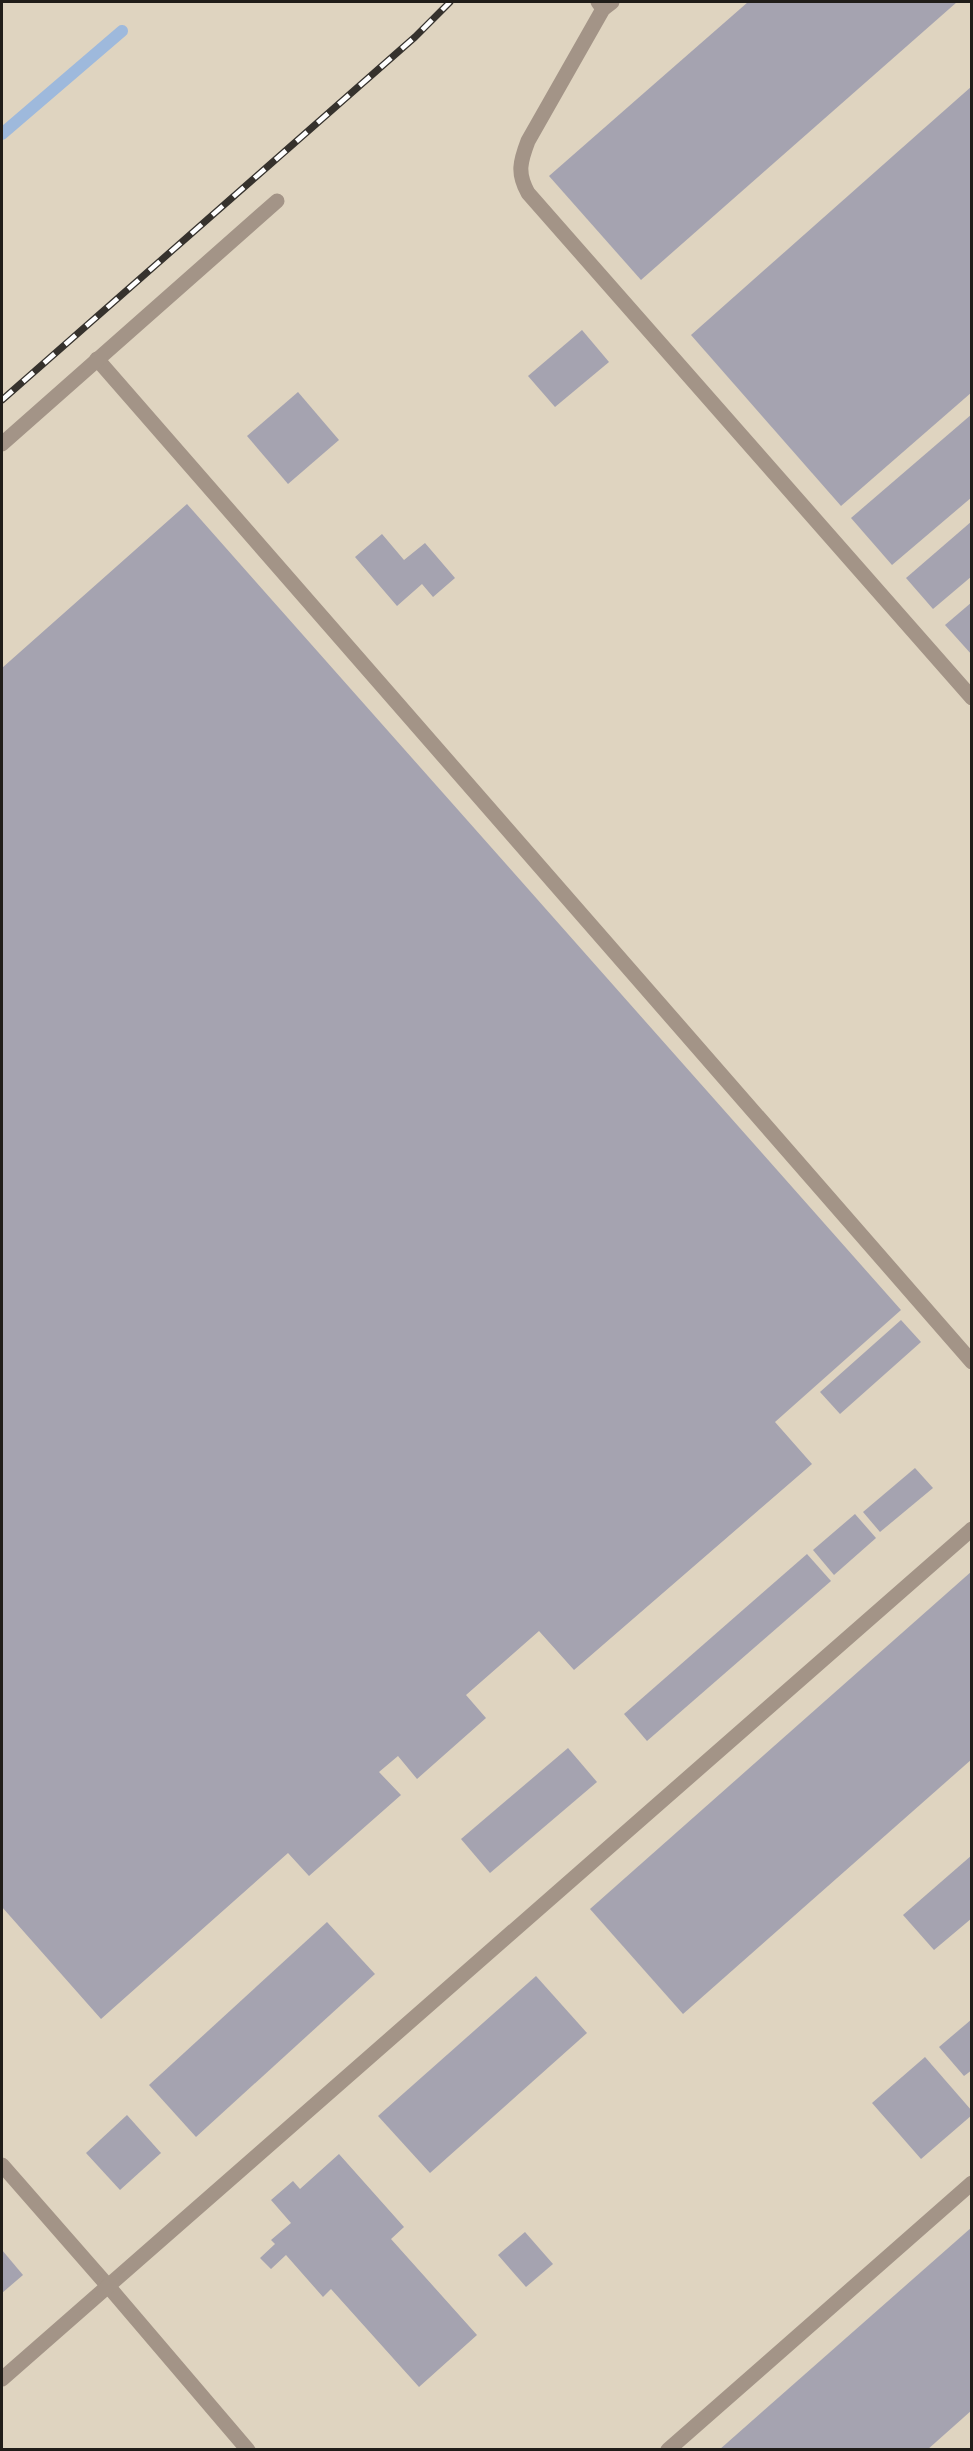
<svg xmlns="http://www.w3.org/2000/svg" width="973" height="2451" viewBox="0 0 973 2451" font-family="Inter,sans-serif">
<style>
.built{fill:#dfd4c0}
.lines{fill:none;stroke-linecap:round;stroke-linejoin:round}
.stream{stroke:#9eb9dc;stroke-width:12}
.building{fill:#a5a3b0}
.service{stroke:#a39487;stroke-width:15}
.minor{stroke:#a39487;stroke-width:15}
.rail-casing{stroke:#36322d;stroke-width:7}
.rail{stroke:#fff;stroke-width:4.5;stroke-dasharray:14;stroke-linecap:butt}
</style>
<rect width="100%" height="100%" fill="#e5ddd0"/>
<rect class="built" x="2" y="2" width="969" height="2447"/>
<g class="lines">
<path class="stream" d="M 2,134 L 122,31"/>
</g>
<g class="building">
<path d="M 748,2 L 957,2 L 641,280 L 549,176 Z"/>
<path d="M 972,86 L 972,392 L 841,506 L 691,335 Z"/>
<path d="M 582,330 L 609,362 L 555,407 L 528,376 Z"/>
<path d="M 298,392 L 339,440 L 288,484 L 247,436 Z"/>
<path d="M 972,414 L 972,497 L 892,565 L 851,518 Z"/>
<path d="M 187,504 L 901,1310 L 775,1422 L 812,1464 L 574,1670 L 539,1631 L 466,1695 L 486,1718 L 417,1779 L 398,1756 L 379,1772 L 401,1795 L 309,1876 L 288,1853 L 101,2019 L 2,1907 L 2,668 Z"/>
<path d="M 972,521 L 972,576 L 933,609 L 906,578 Z"/>
<path d="M 382,534 L 404,560 L 425,543 L 455,578 L 433,597 L 422,584 L 397,606 L 355,557 Z"/>
<path d="M 972,602 L 972,655 L 945,625 Z"/>
<path d="M 901,1320 L 921,1342 L 840,1414 L 820,1392 Z"/>
<path d="M 915,1468 L 933,1488 L 880,1532 L 863,1512 Z"/>
<path d="M 855,1514 L 876,1538 L 834,1575 L 813,1550 Z"/>
<path d="M 807,1554 L 831,1581 L 647,1741 L 624,1714 Z"/>
<path d="M 972,1571 L 972,1759 L 683,2014 L 590,1909 Z"/>
<path d="M 568,1748 L 597,1782 L 490,1873 L 461,1839 Z"/>
<path d="M 972,1855 L 972,1918 L 934,1950 L 903,1915 Z"/>
<path d="M 327,1922 L 375,1974 L 196,2137 L 149,2085 Z"/>
<path d="M 536,1976 L 587,2033 L 430,2173 L 378,2116 Z"/>
<path d="M 972,2019 L 972,2070 L 964,2076 L 939,2047 Z"/>
<path d="M 925,2057 L 972,2111 L 972,2115 L 921,2159 L 872,2103 Z"/>
<path d="M 127,2115 L 161,2153 L 120,2190 L 86,2153 Z"/>
<path d="M 339,2154 L 404,2227 L 391,2239 L 477,2335 L 419,2387 L 331,2289 L 323,2297 L 286,2255 L 271,2269 L 260,2258 L 275,2244 L 271,2240 L 291,2223 L 271,2200 L 293,2181 L 300,2189 Z"/>
<path d="M 972,2227 L 972,2410 L 927,2450 L 719,2450 Z"/>
<path d="M 525,2232 L 553,2264 L 526,2287 L 498,2255 Z"/>
<path d="M 2,2250 L 23,2275 L 2,2293 Z"/>
</g>
<g class="lines">
<g class="service">
<path d="M 612,2 L 603,9 L 528,141 C 520,162 517,173 528,193 L 972,698"/>
<path d="M 97,359 L 972,1362"/>
<path d="M 2,444 L 277,201"/>
<path d="M 2,2165 L 108,2286"/>
<path d="M 668,2450 L 972,2183"/>
</g>
<g class="minor">
<path d="M 598,2 L 603,9"/>
<path d="M 108,2286 L 248,2450"/>
<path d="M 2,2379 L 972,1529"/>
</g>
<g class="rail-casing">
<path id="rail" d="M 2,400 L 415,37 L 450,2"/>
</g>
<use href="#rail" class="rail"/>
</g>
<rect width="973" height="2451" fill="none" stroke="#201d19" stroke-width="6"/>
</svg>
